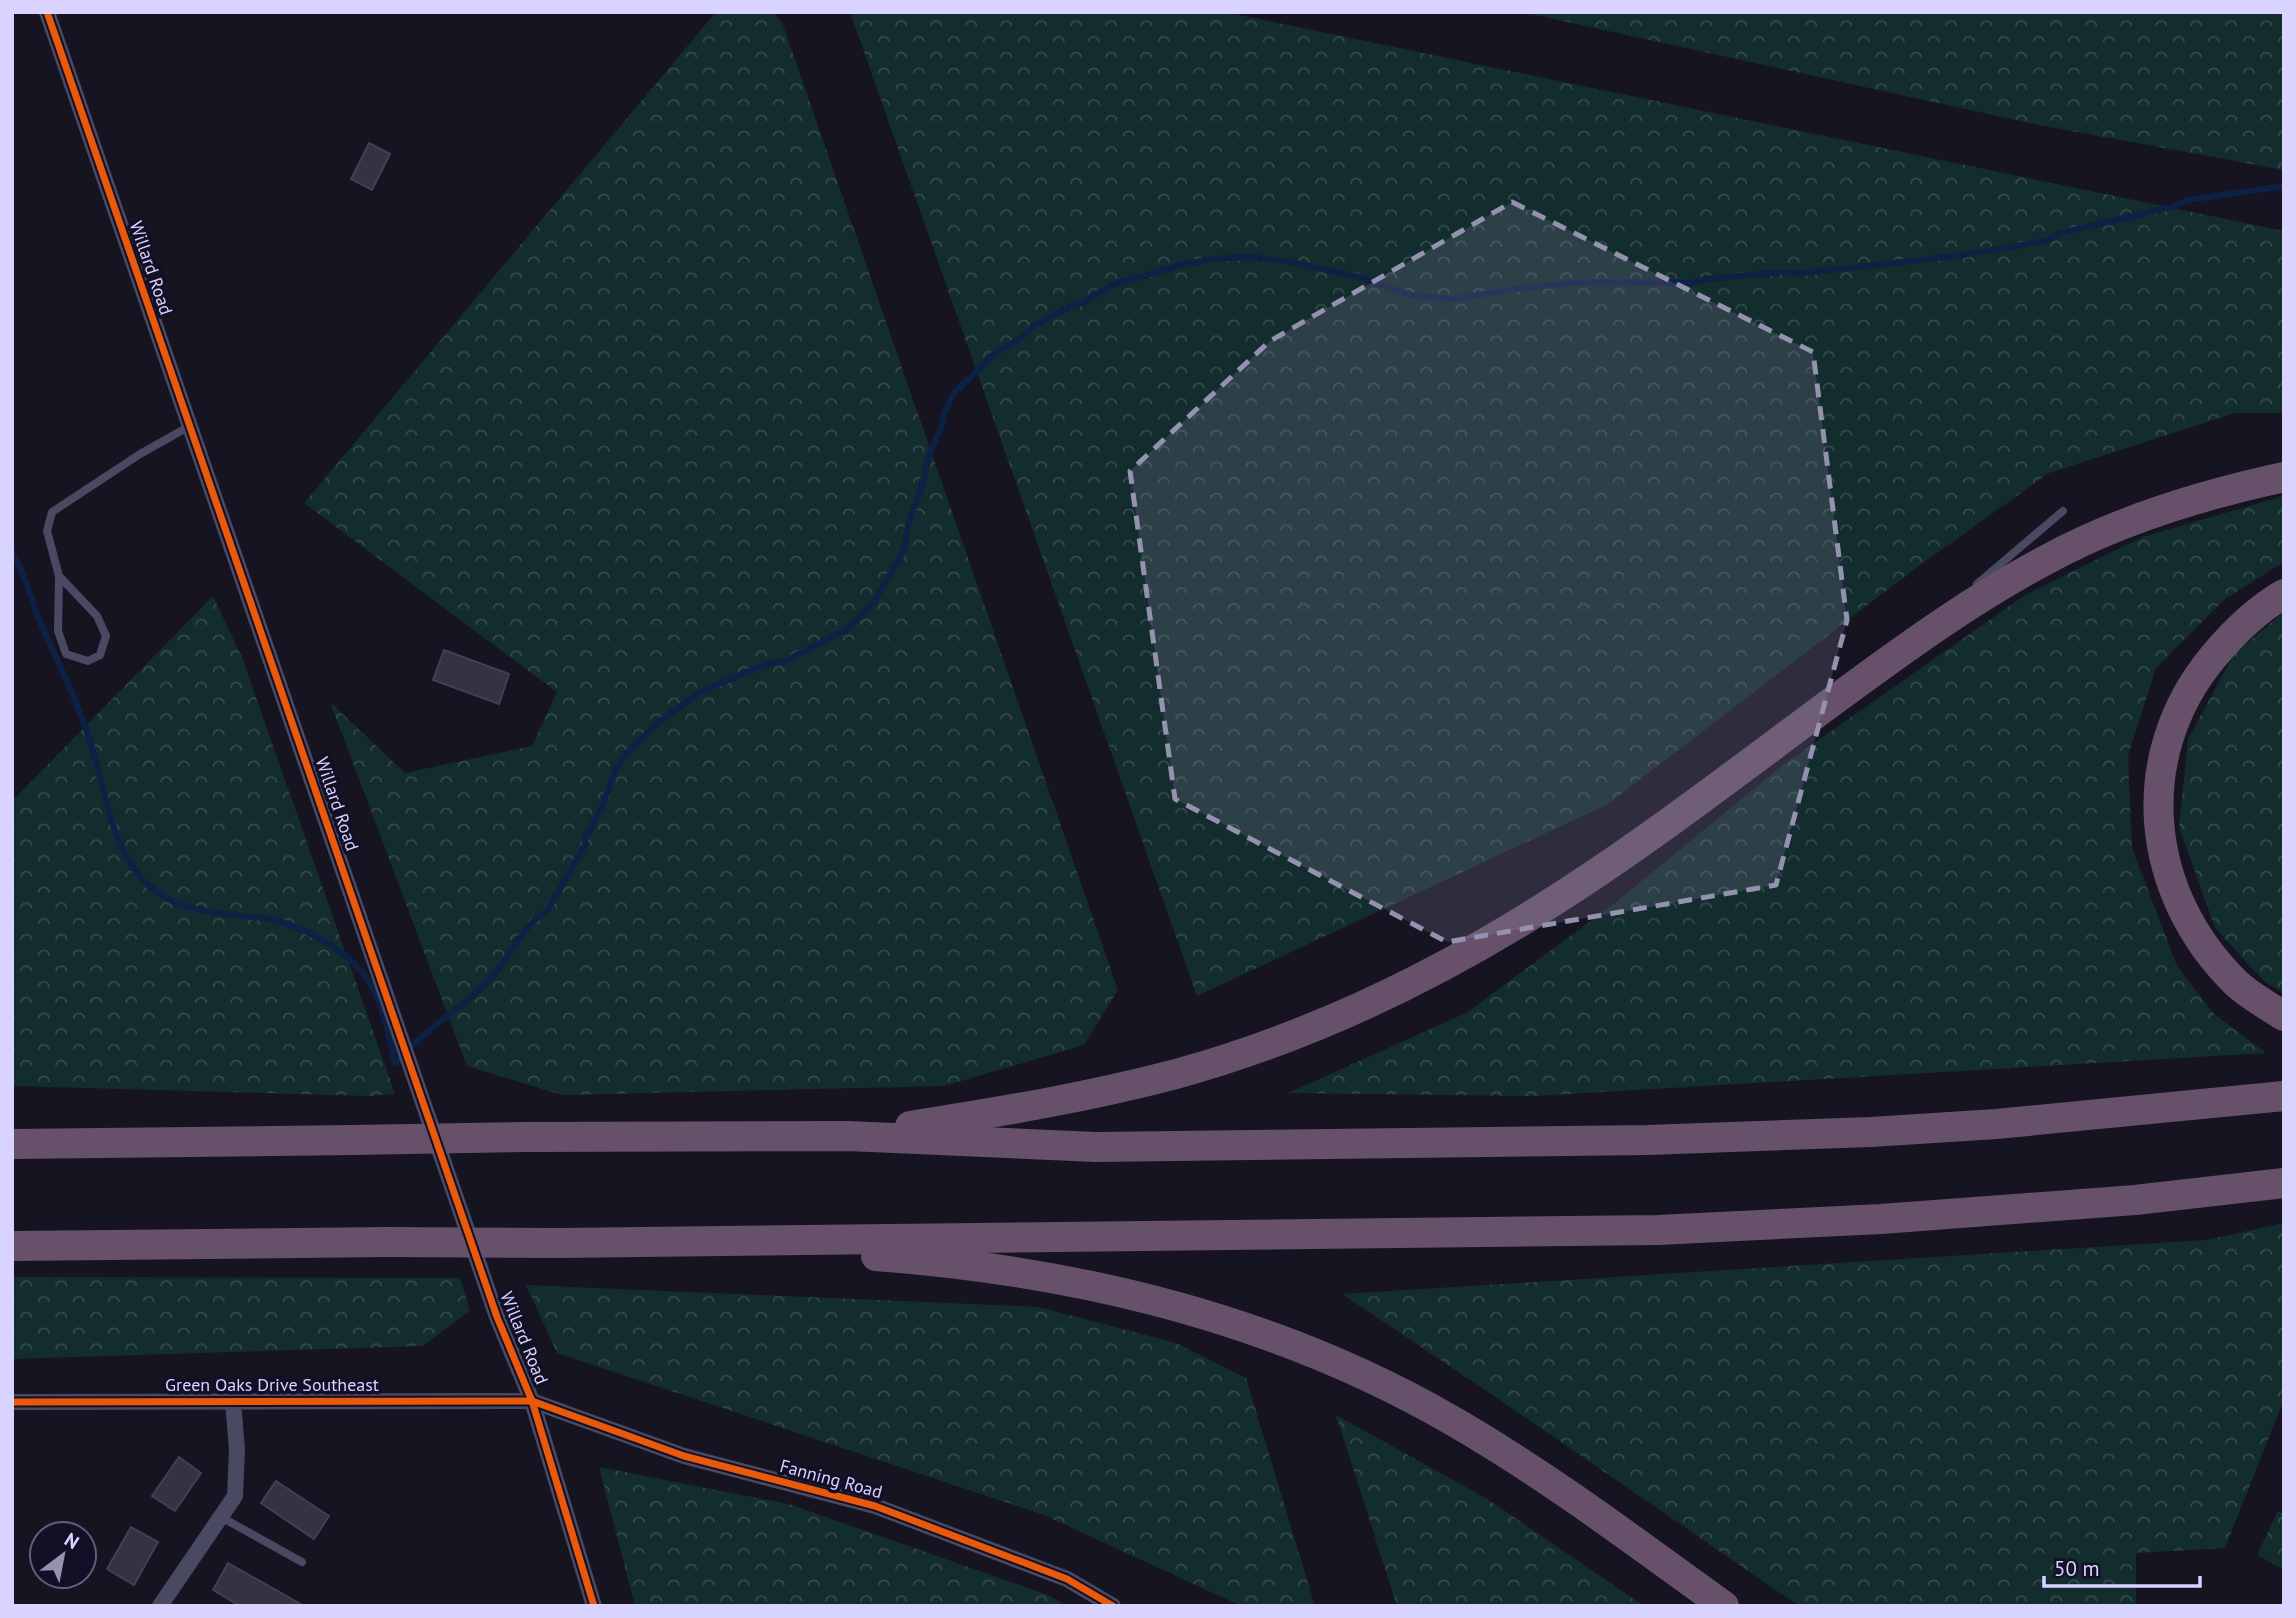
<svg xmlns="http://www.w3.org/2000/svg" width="2296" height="1618" viewBox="0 0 2296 1618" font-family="'PT Sans',sans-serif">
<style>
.forest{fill:url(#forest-crowns)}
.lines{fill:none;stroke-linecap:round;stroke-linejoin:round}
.stream{stroke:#0d2144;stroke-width:6}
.building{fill:#343243;stroke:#433f54;stroke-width:2}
.service{stroke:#4a4962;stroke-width:8}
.minor{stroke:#4a4962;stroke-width:16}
.motorway{stroke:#67516a;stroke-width:30}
.motorway-bridge{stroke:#67516a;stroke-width:30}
.cycleway-casing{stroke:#130f26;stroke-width:11}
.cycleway{stroke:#e8590c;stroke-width:7}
.marked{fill:#9591b1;fill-opacity:0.2;stroke:#9591b1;stroke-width:5;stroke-dasharray:14 9;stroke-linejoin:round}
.labels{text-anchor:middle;stroke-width:7;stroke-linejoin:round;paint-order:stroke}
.street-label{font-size:18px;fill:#d9d4ff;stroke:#130f26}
</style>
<defs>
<pattern id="forest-crowns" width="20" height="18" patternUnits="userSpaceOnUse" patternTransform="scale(1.75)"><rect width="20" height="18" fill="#132c2d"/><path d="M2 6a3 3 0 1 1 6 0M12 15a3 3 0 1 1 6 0" fill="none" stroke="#354a4c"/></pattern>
</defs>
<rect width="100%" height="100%" fill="#161421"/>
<g class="forest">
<path d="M 716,12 L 774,12 L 783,25 L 1118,990 L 1084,1045 L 944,1086 L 562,1095 L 467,1066 L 330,702 L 405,773 L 532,746 L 557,692 L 304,503 Z"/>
<path d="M 850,12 L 1225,12 L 2284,231 L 2284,413 L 2235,413 L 2049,473 L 1916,568 L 1608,804 L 1197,996 Z"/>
<path d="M 1522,12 L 2284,12 L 2284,170 L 2039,125 Z"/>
<path d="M 2284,496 L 2284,562 L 2225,599 L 2156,668 L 2128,756 L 2132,848 L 2177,966 L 2215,1015 L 2266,1053 L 1534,1096 L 1288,1093 L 1466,1013 L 1610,907 L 1783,765 L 2025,595 L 2142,537 Z"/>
<path d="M 213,596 L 243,660 L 395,1094 L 369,1096 L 12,1086 L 12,801 Z"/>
<path d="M 2284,612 L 2284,993 L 2266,983 L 2215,928 L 2179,827 L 2188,739 L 2234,654 Z"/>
<path d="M 2284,1223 L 2284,1399 L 2225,1548 L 2136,1553 L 2136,1606 L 1799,1606 L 1497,1398 L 1342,1294 L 2206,1240 Z"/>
<path d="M 12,1277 L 460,1278 L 470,1311 L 423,1346 L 12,1359 Z"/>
<path d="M 526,1285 L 1039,1307 L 1176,1343 L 1246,1378 L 1315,1606 L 1241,1606 L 1044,1515 L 557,1353 Z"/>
<path d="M 1336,1415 L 1489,1500 L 1644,1606 L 1397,1606 Z"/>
<path d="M 599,1467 L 789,1504 L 1048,1595 L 1067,1606 L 635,1606 Z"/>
<path d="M 2278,1511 L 2284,1514 L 2284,1570 L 2257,1555 Z"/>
</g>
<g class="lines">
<g class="stream">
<path d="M 12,552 C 26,574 31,602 42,626 C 58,663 77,699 89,738 C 104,783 111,852 148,885 C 174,909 208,912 242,916 C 253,918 267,917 278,921 C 310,930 357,956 372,987 C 384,1010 389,1037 395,1063"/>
<path d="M 395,1063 C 405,1053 415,1043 426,1033 C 449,1014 472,999 492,977 C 511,956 522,925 547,911 L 585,845 L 585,838 L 601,809 L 615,771 L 626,754 L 660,721 L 700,692 L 764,665 L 786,661 L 849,628 L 875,600 L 904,550 L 908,525 L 921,489 L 929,456 L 943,422 L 944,413 L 954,393 L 993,355 L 1022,337 L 1033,326 L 1073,305 L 1083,303 L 1112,285 L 1181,265 L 1213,259 L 1250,257 L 1286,261 L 1359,277 L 1410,295 L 1452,299 L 1522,288 L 1588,282 L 1690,283 L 1708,279 L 1784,272 L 1804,273 L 1957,256 L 2045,241 L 2061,233 L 2171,207 L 2188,200 L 2284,186"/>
</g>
</g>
<g class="building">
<path d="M 369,143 L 390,154 L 372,190 L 351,179 Z"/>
<path d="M 444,650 L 509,674 L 499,704 L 433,680 Z"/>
<path d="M 179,1457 L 201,1473 L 175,1511 L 152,1496 Z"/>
<path d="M 276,1481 L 329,1516 L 314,1539 L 261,1503 Z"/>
<path d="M 131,1527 L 158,1542 L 134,1585 L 107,1569 Z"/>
<path d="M 228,1563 L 304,1606 L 240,1606 L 213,1590 Z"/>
</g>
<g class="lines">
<g class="service">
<path d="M 59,576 L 58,631 L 66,654 L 88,661 L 100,655 L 106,636 L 97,616 L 59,576 L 47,531 L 52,512 L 140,454 L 190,426"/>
<path d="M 1977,584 L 2063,511"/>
<path d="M 221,1517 L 302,1562"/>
</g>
<g class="minor">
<path d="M 47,12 L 497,1317 L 532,1401 L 594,1606"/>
<path d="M 12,1402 L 532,1401 L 684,1456 L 875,1506 L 1067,1579 L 1113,1606"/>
<path d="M 160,1606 L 235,1496 L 237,1450 L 233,1401"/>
</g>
<g class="motorway">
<path d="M 2284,594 C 2256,610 2233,633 2213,657 C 2130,757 2145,894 2236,983 C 2250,996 2268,1006 2284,1016"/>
<path d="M 910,1126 C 999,1112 1089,1097 1176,1074 C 1318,1035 1451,969 1574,888 C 1667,827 1754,759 1844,693 C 1908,646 1973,599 2044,561 C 2118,520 2201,495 2284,477"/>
<path d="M 525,1137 L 848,1136 L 1096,1147 L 1648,1140 L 1871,1132 L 1996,1124 L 2284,1096"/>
<path d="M 12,1144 L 352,1140"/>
<path d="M 559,1243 L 1658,1230 L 1881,1219 L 2135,1200 L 2284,1183"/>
<path d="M 12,1246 L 388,1242"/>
<path d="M 876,1256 C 1077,1271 1277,1319 1453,1421 C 1548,1476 1635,1542 1724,1606"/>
</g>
<g class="motorway-bridge">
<path d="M 352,1140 L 525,1137"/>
<path d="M 388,1242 L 559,1243"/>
</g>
<g class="cycleway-casing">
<g id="cycleway">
<path d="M 47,12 L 497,1317 L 532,1401 L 594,1606"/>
<path d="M 12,1402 L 532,1401 L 684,1456 L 875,1506 L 1067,1579 L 1113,1606"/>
</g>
</g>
<use href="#cycleway" class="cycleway"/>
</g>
<path class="marked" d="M 1512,202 L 1813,352 L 1847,620 L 1776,885 L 1447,942 L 1175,799 L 1130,471 L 1270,341 Z"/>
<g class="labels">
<g class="street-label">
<text transform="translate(151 268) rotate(71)" y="6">Willard Road</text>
<text transform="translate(337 804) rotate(71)" y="6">Willard Road</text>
<text transform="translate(524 1338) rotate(68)" y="6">Willard Road</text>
<text x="272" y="1391">Green Oaks Drive Southeast</text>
<text transform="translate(831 1479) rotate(15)" y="6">Fanning Road</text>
</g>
</g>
<rect width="2296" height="1618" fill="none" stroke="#d9d4ff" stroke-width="28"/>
<g transform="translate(63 1555) rotate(32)"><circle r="33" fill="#130f26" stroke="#625e7d" stroke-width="2"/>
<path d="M0-5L12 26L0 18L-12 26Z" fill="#9591b1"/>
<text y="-10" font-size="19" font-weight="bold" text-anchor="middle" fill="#d9d4ff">N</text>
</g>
<path d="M2044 1576v10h156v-10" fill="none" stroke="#d9d4ff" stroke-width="3.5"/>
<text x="2054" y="1576" font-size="21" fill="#d9d4ff" stroke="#130f26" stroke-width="5" paint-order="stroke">50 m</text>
</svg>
